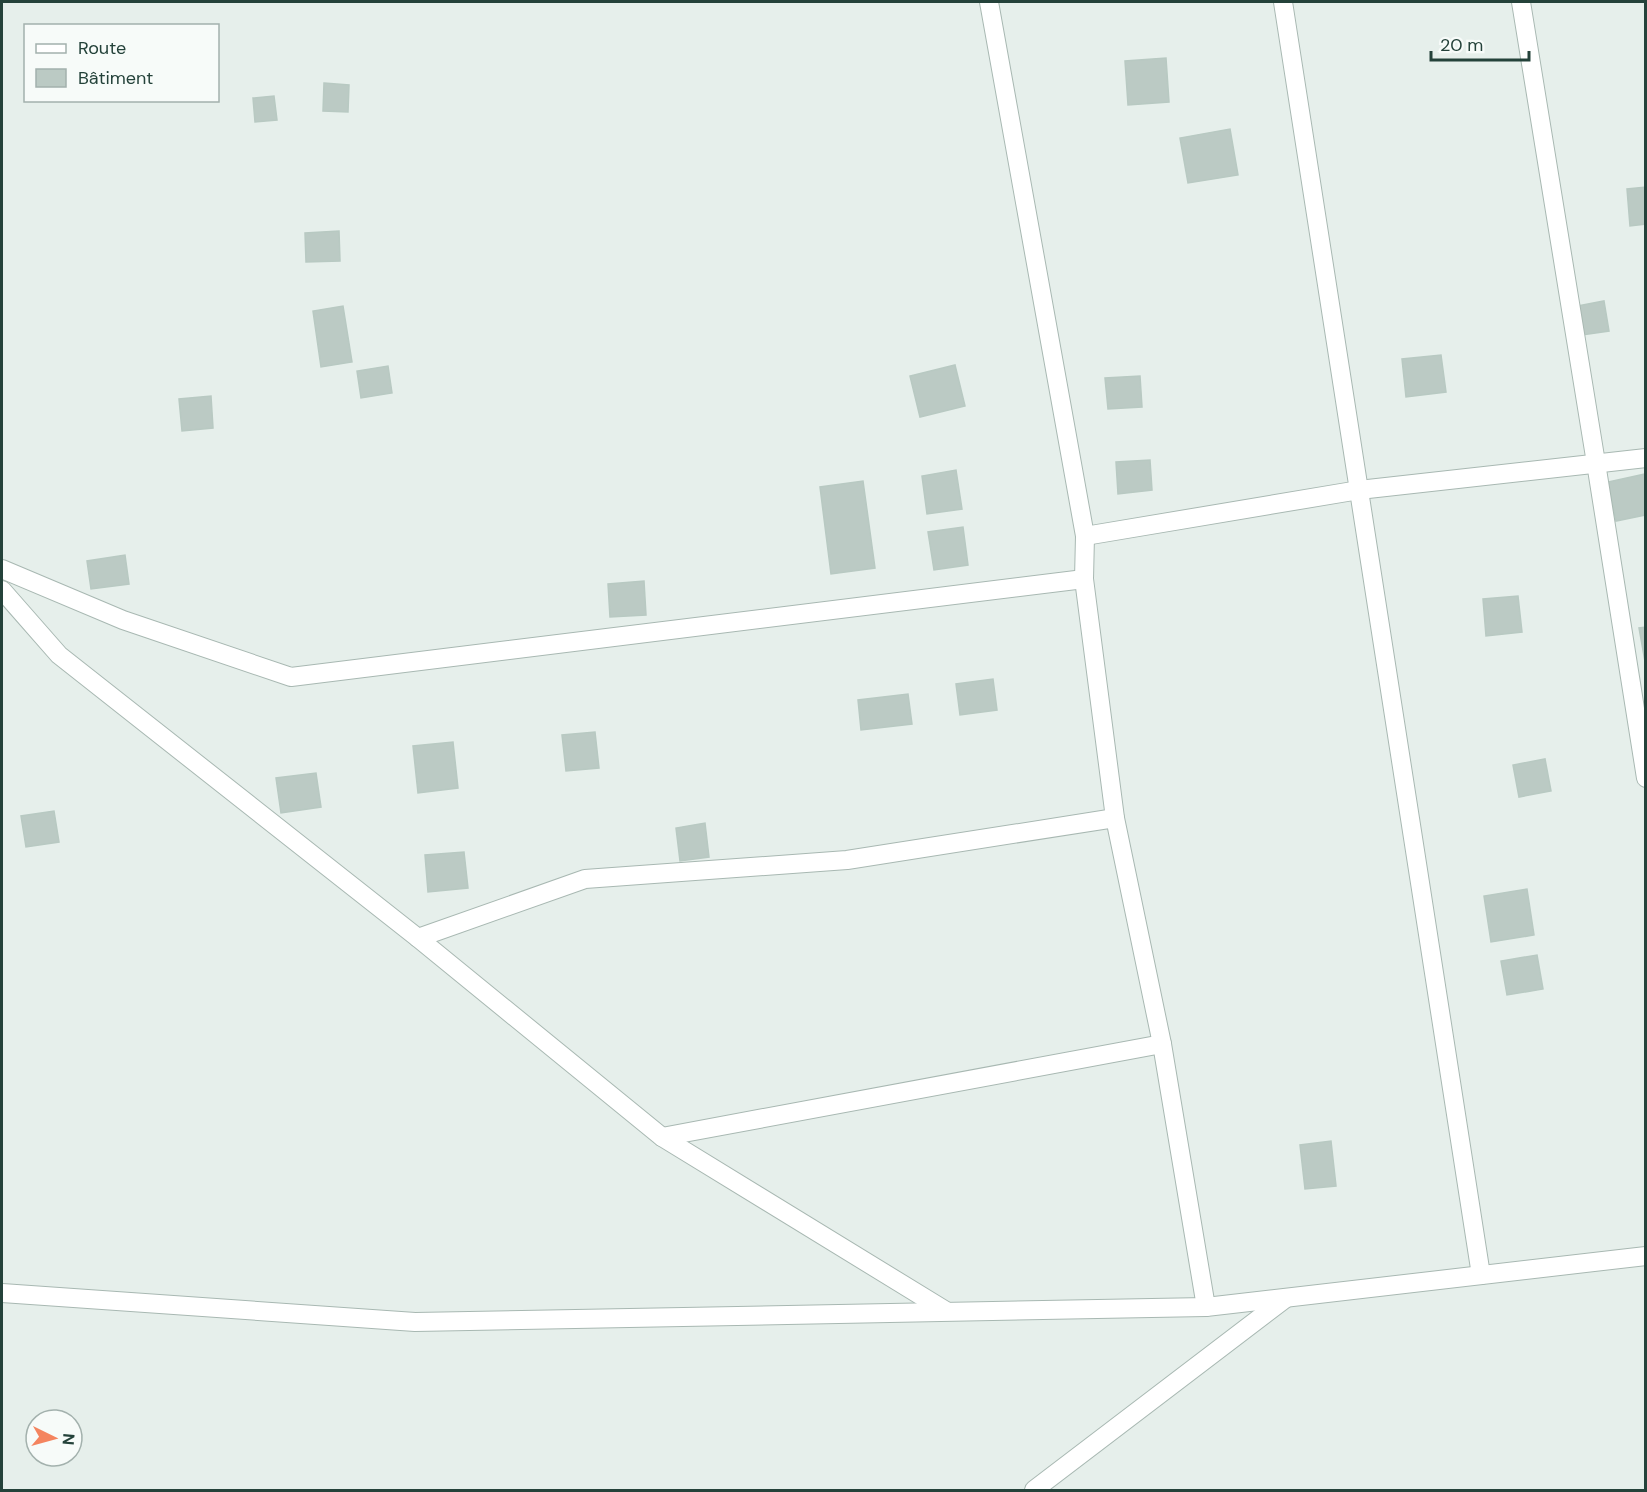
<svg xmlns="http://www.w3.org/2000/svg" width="1647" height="1492" viewBox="0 0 1647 1492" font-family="'DM Sans',sans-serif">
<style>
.building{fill:#bbcac4;stroke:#b8c9c2;stroke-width:1.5}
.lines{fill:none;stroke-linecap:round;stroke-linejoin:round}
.minor-casing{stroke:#a8b8b2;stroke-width:20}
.minor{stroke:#fff;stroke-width:18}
</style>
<rect width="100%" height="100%" fill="#e6efeb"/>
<g class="building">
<path d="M 1166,58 L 1169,102 L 1128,105 L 1125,61 Z"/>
<path d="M 324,83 L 349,85 L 348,112 L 323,111 Z"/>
<path d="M 274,96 L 277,120 L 255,122 L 253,98 Z"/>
<path d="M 1230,129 L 1238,175 L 1188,183 L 1180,138 Z"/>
<path d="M 1646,187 L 1646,224 L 1630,226 L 1627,189 Z"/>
<path d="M 339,231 L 340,261 L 306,262 L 305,233 Z"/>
<path d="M 1604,301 L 1609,331 L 1582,335 L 1577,306 Z"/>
<path d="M 343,306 L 352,362 L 321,367 L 313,311 Z"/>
<path d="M 1441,355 L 1446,392 L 1406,397 L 1402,359 Z"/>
<path d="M 955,365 L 965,406 L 920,417 L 910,376 Z"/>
<path d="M 388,366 L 392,393 L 361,398 L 357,371 Z"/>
<path d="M 1140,376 L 1142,407 L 1108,409 L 1105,378 Z"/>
<path d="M 211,396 L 213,428 L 182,431 L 179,399 Z"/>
<path d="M 1150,460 L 1152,490 L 1118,494 L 1116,462 Z"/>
<path d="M 956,470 L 962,509 L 927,514 L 922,476 Z"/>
<path d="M 1645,474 L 1646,515 L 1616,521 L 1608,482 Z"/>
<path d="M 863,481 L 875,568 L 831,574 L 820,487 Z"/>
<path d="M 963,527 L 968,565 L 934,570 L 928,532 Z"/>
<path d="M 125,555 L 129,584 L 91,589 L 87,561 Z"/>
<path d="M 644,581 L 646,615 L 610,617 L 608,584 Z"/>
<path d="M 1518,596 L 1522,632 L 1486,636 L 1483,599 Z"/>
<path d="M 1646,627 L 1646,667 L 1639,628 Z"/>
<path d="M 993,679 L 997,710 L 960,715 L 956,684 Z"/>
<path d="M 908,694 L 912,724 L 861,730 L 858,700 Z"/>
<path d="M 595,732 L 599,768 L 566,771 L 562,735 Z"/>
<path d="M 453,742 L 458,788 L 418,793 L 413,746 Z"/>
<path d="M 1545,759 L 1551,791 L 1519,797 L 1513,765 Z"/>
<path d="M 316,773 L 321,807 L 281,813 L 276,778 Z"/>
<path d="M 54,811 L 59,842 L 26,847 L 21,816 Z"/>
<path d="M 705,823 L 709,857 L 680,861 L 676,828 Z"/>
<path d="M 464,852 L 468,888 L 428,892 L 425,855 Z"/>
<path d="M 1527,889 L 1534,935 L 1491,942 L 1484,896 Z"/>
<path d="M 1537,955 L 1543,989 L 1507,995 L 1501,961 Z"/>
<path d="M 1331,1141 L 1336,1186 L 1305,1189 L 1300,1145 Z"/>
</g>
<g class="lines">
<g class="minor-casing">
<g id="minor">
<path d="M 989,2 L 1085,536 L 1084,579 L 1115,818 L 1162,1044 L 1206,1307"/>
<path d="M 1283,2 L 1481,1275"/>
<path d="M 1521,2 L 1596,463 L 1646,778"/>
<path d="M 1085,536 L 1359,490 L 1646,458"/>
<path d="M 2,569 L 123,620 L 291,677 L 1084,579"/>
<path d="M 2,590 L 59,655 L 418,938 L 662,1137 L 946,1311"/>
<path d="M 418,938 L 585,879 L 847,860 L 1115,818"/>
<path d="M 662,1137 L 1162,1044"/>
<path d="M 2,1293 L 415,1322 L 1206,1307 L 1646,1256"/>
<path d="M 1034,1490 L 1286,1298"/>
</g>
</g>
<use href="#minor" class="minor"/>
</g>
<rect width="1647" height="1492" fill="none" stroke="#24423a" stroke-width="6"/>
<rect x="24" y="24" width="195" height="78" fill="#f7fbf9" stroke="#a3b1ad" stroke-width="1.5"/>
<rect x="36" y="44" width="30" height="9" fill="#ffffff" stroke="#a3b1ad" stroke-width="1.5"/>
<text x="78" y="54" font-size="18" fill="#24423a">Route</text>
<rect x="36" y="69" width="30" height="18" fill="#bbcac4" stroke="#a3b1ad" stroke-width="1.5"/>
<text x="78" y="84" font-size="18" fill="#24423a">Bâtiment</text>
<g transform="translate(54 1438) rotate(95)"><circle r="28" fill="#f7fbf9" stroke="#a3b1ad" stroke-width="1.5"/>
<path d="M0-4.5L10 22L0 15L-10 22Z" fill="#f4845f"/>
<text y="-9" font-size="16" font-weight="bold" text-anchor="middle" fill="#24423a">N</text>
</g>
<path d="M1431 51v9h98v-9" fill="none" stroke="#24423a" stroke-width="3"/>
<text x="1440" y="51" font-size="18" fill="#24423a" stroke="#f7fbf9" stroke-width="4.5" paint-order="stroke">20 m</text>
</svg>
